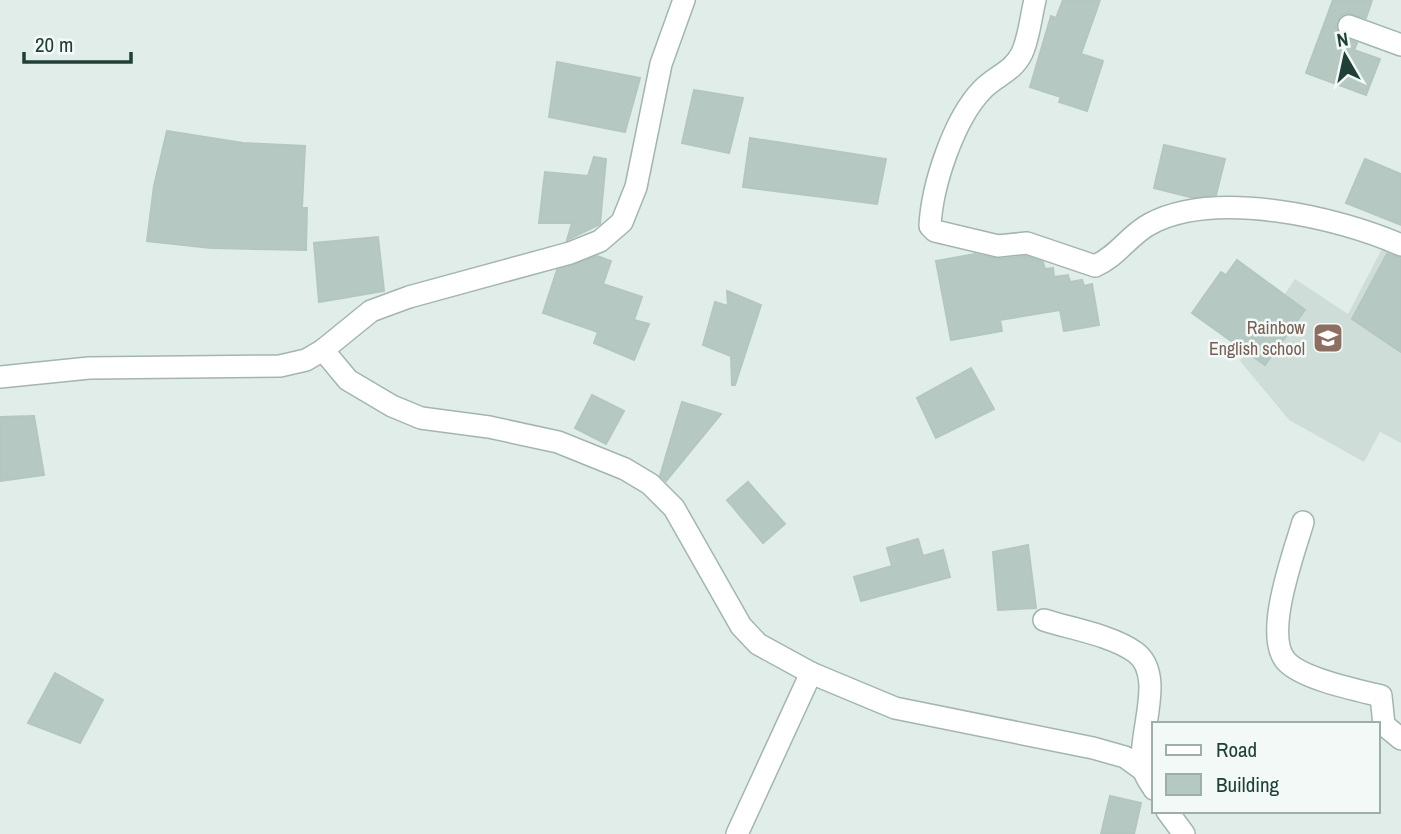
<svg xmlns="http://www.w3.org/2000/svg" width="1401" height="834" viewBox="0 0 1401 834" font-family="'Archivo Narrow',sans-serif">
<style>
.built{fill:#cfddd8}
.building{fill:#b6c8c2;stroke:#b3c7c0;stroke-width:2}
.lines{fill:none;stroke-linecap:round;stroke-linejoin:round}
.street-casing{stroke:#a3b5b1;stroke-width:24}
.street{stroke:#fff;stroke-width:21}
.labels{text-anchor:middle;stroke-width:5;stroke-linejoin:round;paint-order:stroke}
.education-label{font-size:18px;fill:#785e54;stroke:#f2f9f6;text-anchor:end}
</style>
<rect width="100%" height="100%" fill="#e1ede9"/>
<path class="built" d="M 1385,243 L 1401,250 L 1401,443 L 1380,432 L 1364,462 L 1289,420 L 1240,361 L 1295,279 L 1348,314 Z"/>
<g class="building">
<path d="M 1063,0 L 1100,0 L 1081,54 L 1103,61 L 1087,111 L 1059,102 L 1061,97 L 1030,87 L 1051,16 L 1056,18 Z"/>
<path d="M 1333,0 L 1372,0 L 1366,18 L 1346,13 L 1340,16 L 1336,28 L 1339,35 L 1357,43 L 1354,50 L 1380,59 L 1366,95 L 1306,73 Z"/>
<path d="M 557,62 L 640,78 L 625,132 L 549,117 Z"/>
<path d="M 694,90 L 743,98 L 729,153 L 682,143 Z"/>
<path d="M 167,131 L 243,143 L 305,146 L 302,208 L 307,208 L 306,250 L 211,248 L 147,241 L 154,186 Z"/>
<path d="M 750,138 L 886,159 L 877,204 L 743,187 Z"/>
<path d="M 1164,145 L 1225,159 L 1216,195 L 1194,198 L 1154,188 Z"/>
<path d="M 594,157 L 606,159 L 600,224 L 567,240 L 572,223 L 539,223 L 545,172 L 588,176 Z"/>
<path d="M 1365,159 L 1401,174 L 1401,225 L 1346,203 Z"/>
<path d="M 378,237 L 384,291 L 319,302 L 314,243 Z"/>
<path d="M 975,254 L 999,259 L 1026,256 L 1043,262 L 1045,269 L 1053,268 L 1054,277 L 1068,275 L 1070,282 L 1082,280 L 1084,286 L 1092,284 L 1099,325 L 1064,331 L 1060,310 L 1000,320 L 1002,331 L 951,340 L 936,261 Z"/>
<path d="M 1387,254 L 1401,258 L 1401,352 L 1352,319 Z"/>
<path d="M 597,256 L 611,261 L 603,284 L 642,297 L 634,320 L 649,324 L 634,360 L 594,343 L 598,332 L 543,313 L 557,270 Z"/>
<path d="M 1237,260 L 1305,310 L 1265,365 L 1192,313 L 1221,272 L 1226,275 Z"/>
<path d="M 727,291 L 761,305 L 735,385 L 732,385 L 731,356 L 703,345 L 715,302 L 728,306 Z"/>
<path d="M 971,368 L 994,409 L 936,438 L 917,398 Z"/>
<path d="M 592,395 L 624,411 L 606,444 L 575,428 Z"/>
<path d="M 682,402 L 721,414 L 666,481 L 660,476 Z"/>
<path d="M 34,416 L 44,475 L 0,481 L 0,417 Z"/>
<path d="M 748,482 L 785,524 L 763,543 L 727,500 Z"/>
<path d="M 918,539 L 923,556 L 943,550 L 950,577 L 861,601 L 854,577 L 892,566 L 887,548 Z"/>
<path d="M 1028,545 L 1036,608 L 998,610 L 993,552 Z"/>
<path d="M 55,673 L 103,700 L 80,743 L 28,723 Z"/>
<path d="M 1110,796 L 1141,803 L 1134,834 L 1101,834 Z"/>
</g>
<g class="lines">
<g class="street-casing">
<g id="street">
<path d="M 1035,0 C 1031,16 1029,38 1022,53 C 1013,72 995,76 982,90 C 954,119 932,185 930,226 L 935,231 L 998,246 L 1027,243 L 1095,266 C 1118,256 1129,235 1150,224 C 1215,189 1338,217 1401,245"/>
<path d="M 1349,26 L 1401,45"/>
<path d="M 323,350 L 348,380 L 392,406 L 421,418 L 489,427 L 558,442 L 625,469 L 650,484 L 674,508 L 741,626 L 758,644 L 811,673"/>
<path d="M 0,377 L 89,368 L 280,366 L 306,360 L 323,350 L 371,311 L 409,297 L 570,253 L 600,241 L 622,222 L 636,187 L 661,64 L 684,0"/>
<path d="M 1303,522 C 1294,553 1263,635 1286,661 C 1302,679 1357,690 1381,696 L 1384,725 L 1401,739"/>
<path d="M 1044,620 C 1072,629 1111,635 1135,652 C 1168,676 1135,738 1144,770 C 1145,777 1151,784 1154,789"/>
<path d="M 1167,811 L 1184,834"/>
<path d="M 737,834 L 811,673 L 895,708 L 1093,748 L 1125,757 L 1143,770"/>
</g>
</g>
<use href="#street" class="street"/>
</g>
<defs>
<g id="school-square" transform="scale(1.575)"><rect x="-9" y="-9" width="18" height="18" rx="4" fill="#8d6e63" stroke="#f2f9f6"/><path d="M0-5L7-2L0 1L-7-2ZM-4 1L0 2.5L4 1V4Q0 6-4 4Z" fill="#fff"/></g>
</defs>
<g fill-rule="evenodd">
<use href="#school-square" x="1328" y="338"/>
</g>
<g class="labels">
<g class="education-label">
<text x="1305" y="334">Rainbow<tspan x="1305" dy="21">English school</tspan></text>
</g>
</g>
<rect x="1152" y="722" width="228" height="91" fill="#f2f9f6" stroke="#9eafaa" stroke-width="2"/>
<rect x="1166" y="745" width="35" height="10" fill="#ffffff" stroke="#9eafaa" stroke-width="2"/>
<text x="1216" y="757" font-size="21" fill="#203f39">Road</text>
<rect x="1166" y="774" width="35" height="21" fill="#b6c8c2" stroke="#9eafaa" stroke-width="2"/>
<text x="1216" y="792" font-size="21" fill="#203f39">Building</text>
<g transform="translate(1345 56) rotate(351)" stroke="#f2f9f6" stroke-width="5" paint-order="stroke">
<path d="M0-5L12 26L0 18L-12 26Z" fill="#203f39"/>
<text y="-10" font-size="19" font-weight="bold" text-anchor="middle" fill="#203f39">N</text>
</g>
<path d="M24 52v10h107v-10" fill="none" stroke="#203f39" stroke-width="3.5"/>
<text x="35" y="52" font-size="21" fill="#203f39" stroke="#f2f9f6" stroke-width="5" paint-order="stroke">20 m</text>
</svg>
